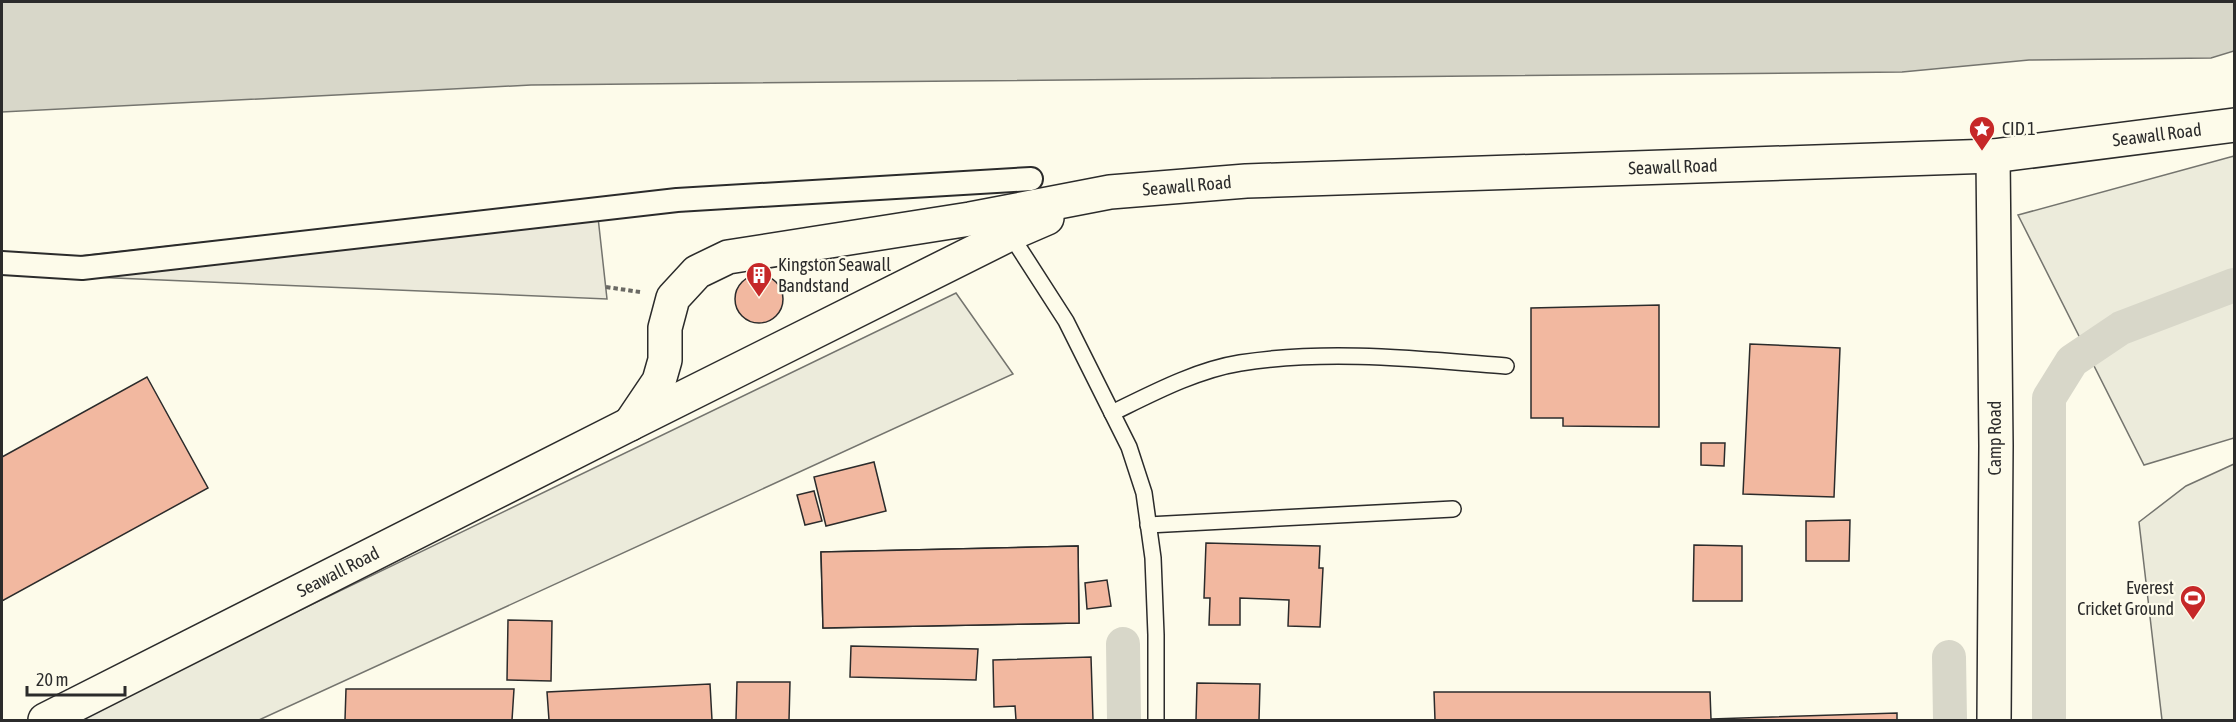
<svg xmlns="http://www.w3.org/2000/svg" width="2236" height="722" viewBox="0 0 2236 722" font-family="'Asap Condensed',sans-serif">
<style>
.green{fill:#ecebdb;stroke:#74746e;stroke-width:1.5}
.parking{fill:#eceadb;stroke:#74746e;stroke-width:1.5}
.water{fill:#d8d7c9;stroke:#74746e;stroke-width:1.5}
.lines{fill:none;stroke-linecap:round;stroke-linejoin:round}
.canal{stroke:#d8d7c9;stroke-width:34}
.building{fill:#f2b8a0;stroke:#2b2b2b;stroke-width:1.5}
.service-casing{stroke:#2b2b2b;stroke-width:18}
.pedestrian-casing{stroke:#2b2b2b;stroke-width:26}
.tertiary-casing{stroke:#2b2b2b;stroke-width:36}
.path{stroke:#6a6964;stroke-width:4;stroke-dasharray:4.5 3;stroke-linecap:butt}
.service{stroke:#fdfbea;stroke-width:15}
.pedestrian{stroke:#fdfbea;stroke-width:22}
.tertiary{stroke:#fdfbea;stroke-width:33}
.labels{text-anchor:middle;stroke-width:4.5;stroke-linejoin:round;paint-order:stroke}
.poi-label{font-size:18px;fill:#2b2b2b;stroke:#fdfbea;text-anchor:start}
.street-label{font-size:18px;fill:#2b2b2b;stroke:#fdfbea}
</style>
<rect width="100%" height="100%" fill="#fdfbea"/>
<g class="green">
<path d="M 2234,156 L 2234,438 L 2144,465 L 2018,215 Z"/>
<path d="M 956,293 L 1013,374 L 259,720 L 73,720 Z"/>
<path d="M 2234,464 L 2234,720 L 2162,720 L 2139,522 L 2186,486 Z"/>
</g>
<path class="parking" d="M 596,199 L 607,299 L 68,276 L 71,257 Z"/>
<path class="water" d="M 2,2 L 2234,2 L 2234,51 L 2211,58 L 2029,60 L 1902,72 L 531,85 L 2,112 Z"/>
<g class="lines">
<g class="canal">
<path d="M 1123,644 L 1124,720"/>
<path d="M 1949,657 L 1950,720"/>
<path d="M 2049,720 L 2049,398 L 2072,361 L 2121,328 L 2234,285"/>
</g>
</g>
<g class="building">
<circle cx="759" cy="299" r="24"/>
<path d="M 1659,305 L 1659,427 L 1563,426 L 1563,418 L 1531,418 L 1531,308 Z"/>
<path d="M 1750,344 L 1840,348 L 1834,497 L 1743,494 Z"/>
<path d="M 147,377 L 208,488 L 2,601 L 2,457 Z"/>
<path d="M 1701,443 L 1725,443 L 1724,466 L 1701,465 Z"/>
<path d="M 874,462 L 886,511 L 826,526 L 814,477 Z"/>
<path d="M 814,491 L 822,521 L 805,525 L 797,495 Z"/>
<path d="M 1850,520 L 1849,561 L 1806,561 L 1806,521 Z"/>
<path d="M 1206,543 L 1320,546 L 1319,568 L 1323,568 L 1320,627 L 1288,626 L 1289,600 L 1240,598 L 1240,625 L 1209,625 L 1210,598 L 1204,598 Z"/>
<path d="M 1694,545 L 1742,546 L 1742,601 L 1693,601 Z"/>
<path d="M 1078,546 L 1079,623 L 823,628 L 821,552 Z"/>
<path d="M 1078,546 L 1079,623 L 823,628 L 821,552 Z"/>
<path d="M 1107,580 L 1111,606 L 1087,609 L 1085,583 Z"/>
<path d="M 508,620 L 552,621 L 551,681 L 507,680 Z"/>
<path d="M 851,646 L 978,649 L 976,680 L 850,677 Z"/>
<path d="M 1091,657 L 1093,720 L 1016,720 L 1015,706 L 994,707 L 993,660 Z"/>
<path d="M 737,682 L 790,682 L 789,720 L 736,720 Z"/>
<path d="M 1197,683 L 1260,684 L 1259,720 L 1196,720 Z"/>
<path d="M 710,684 L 712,720 L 549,720 L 547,692 Z"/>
<path d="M 346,689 L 514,689 L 512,720 L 345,720 Z"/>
<path d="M 1434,692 L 1710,692 L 1711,719 L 1897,713 L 1897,720 L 1435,720 Z"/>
</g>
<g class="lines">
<g class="service-casing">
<g id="service">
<path d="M 1010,234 L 1066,321 L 1129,447 L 1144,493 L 1153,558 L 1156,635 L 1156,720"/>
<path d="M 1112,413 C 1151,394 1196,370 1240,363 C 1327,349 1418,359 1506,366"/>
<path d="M 1148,525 L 1453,509"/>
</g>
</g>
<g class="pedestrian-casing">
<path id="pedestrian" d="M 2,263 L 82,268 L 677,200 L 1031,179"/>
</g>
<g class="tertiary-casing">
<g id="tertiary">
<path d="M 1993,156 L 1996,446 L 1994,720"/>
<path d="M 630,424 L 659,381 L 665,360 L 665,328 L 673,298 L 697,272 L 728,257 L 970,219 L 1110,192 L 1246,181 L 1993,156 L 2234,125"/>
<path d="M 45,720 L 630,424 L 1010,234 L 1047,218"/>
</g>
</g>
<path class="path" d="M 606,287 L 640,292"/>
<use href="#service" class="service"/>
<use href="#pedestrian" class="pedestrian"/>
<use href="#tertiary" class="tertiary"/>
</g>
<defs>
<g id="sight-pin" transform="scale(1.35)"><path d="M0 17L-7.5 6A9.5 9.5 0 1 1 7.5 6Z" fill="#c62828" stroke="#fdfbea"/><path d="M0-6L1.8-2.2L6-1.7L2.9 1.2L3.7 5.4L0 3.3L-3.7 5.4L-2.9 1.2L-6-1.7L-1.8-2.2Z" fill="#fff"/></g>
<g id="building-pin" transform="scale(1.35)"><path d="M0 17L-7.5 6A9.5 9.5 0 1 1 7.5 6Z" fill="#c62828" stroke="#fdfbea"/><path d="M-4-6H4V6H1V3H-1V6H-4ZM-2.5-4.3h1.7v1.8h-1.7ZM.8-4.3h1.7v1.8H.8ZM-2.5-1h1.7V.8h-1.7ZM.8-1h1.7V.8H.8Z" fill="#fff"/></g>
<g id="stadium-pin" transform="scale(1.35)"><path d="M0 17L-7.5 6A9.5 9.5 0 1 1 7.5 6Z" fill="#c62828" stroke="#fdfbea"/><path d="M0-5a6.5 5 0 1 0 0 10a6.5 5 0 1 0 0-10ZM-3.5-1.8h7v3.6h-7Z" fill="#fff"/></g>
</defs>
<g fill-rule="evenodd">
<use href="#sight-pin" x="1982" y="129"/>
<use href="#building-pin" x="759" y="275"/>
<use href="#stadium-pin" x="2193" y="598"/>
</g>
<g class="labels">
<g class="poi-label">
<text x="2002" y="135">CID 1</text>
<text x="778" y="271">Kingston Seawall<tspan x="778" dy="21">Bandstand</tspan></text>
<text x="2174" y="594" text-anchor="end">Everest<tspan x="2174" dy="21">Cricket Ground</tspan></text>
</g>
<g class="street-label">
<text transform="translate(2157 135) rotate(-7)" y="6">Seawall Road</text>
<text transform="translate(1673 167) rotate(-2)" y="6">Seawall Road</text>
<text transform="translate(1187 186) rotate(-5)" y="6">Seawall Road</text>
<text transform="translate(1995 438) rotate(-90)" y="6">Camp Road</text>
<text transform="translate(338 572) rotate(-27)" y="6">Seawall Road</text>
</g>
</g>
<rect width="2236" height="722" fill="none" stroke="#2b2b2b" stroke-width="6"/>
<path d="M27 686v9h98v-9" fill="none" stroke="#2b2b2b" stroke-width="3"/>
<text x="36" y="686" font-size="18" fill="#2b2b2b" stroke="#fdfbea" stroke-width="4.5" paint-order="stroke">20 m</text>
</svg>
